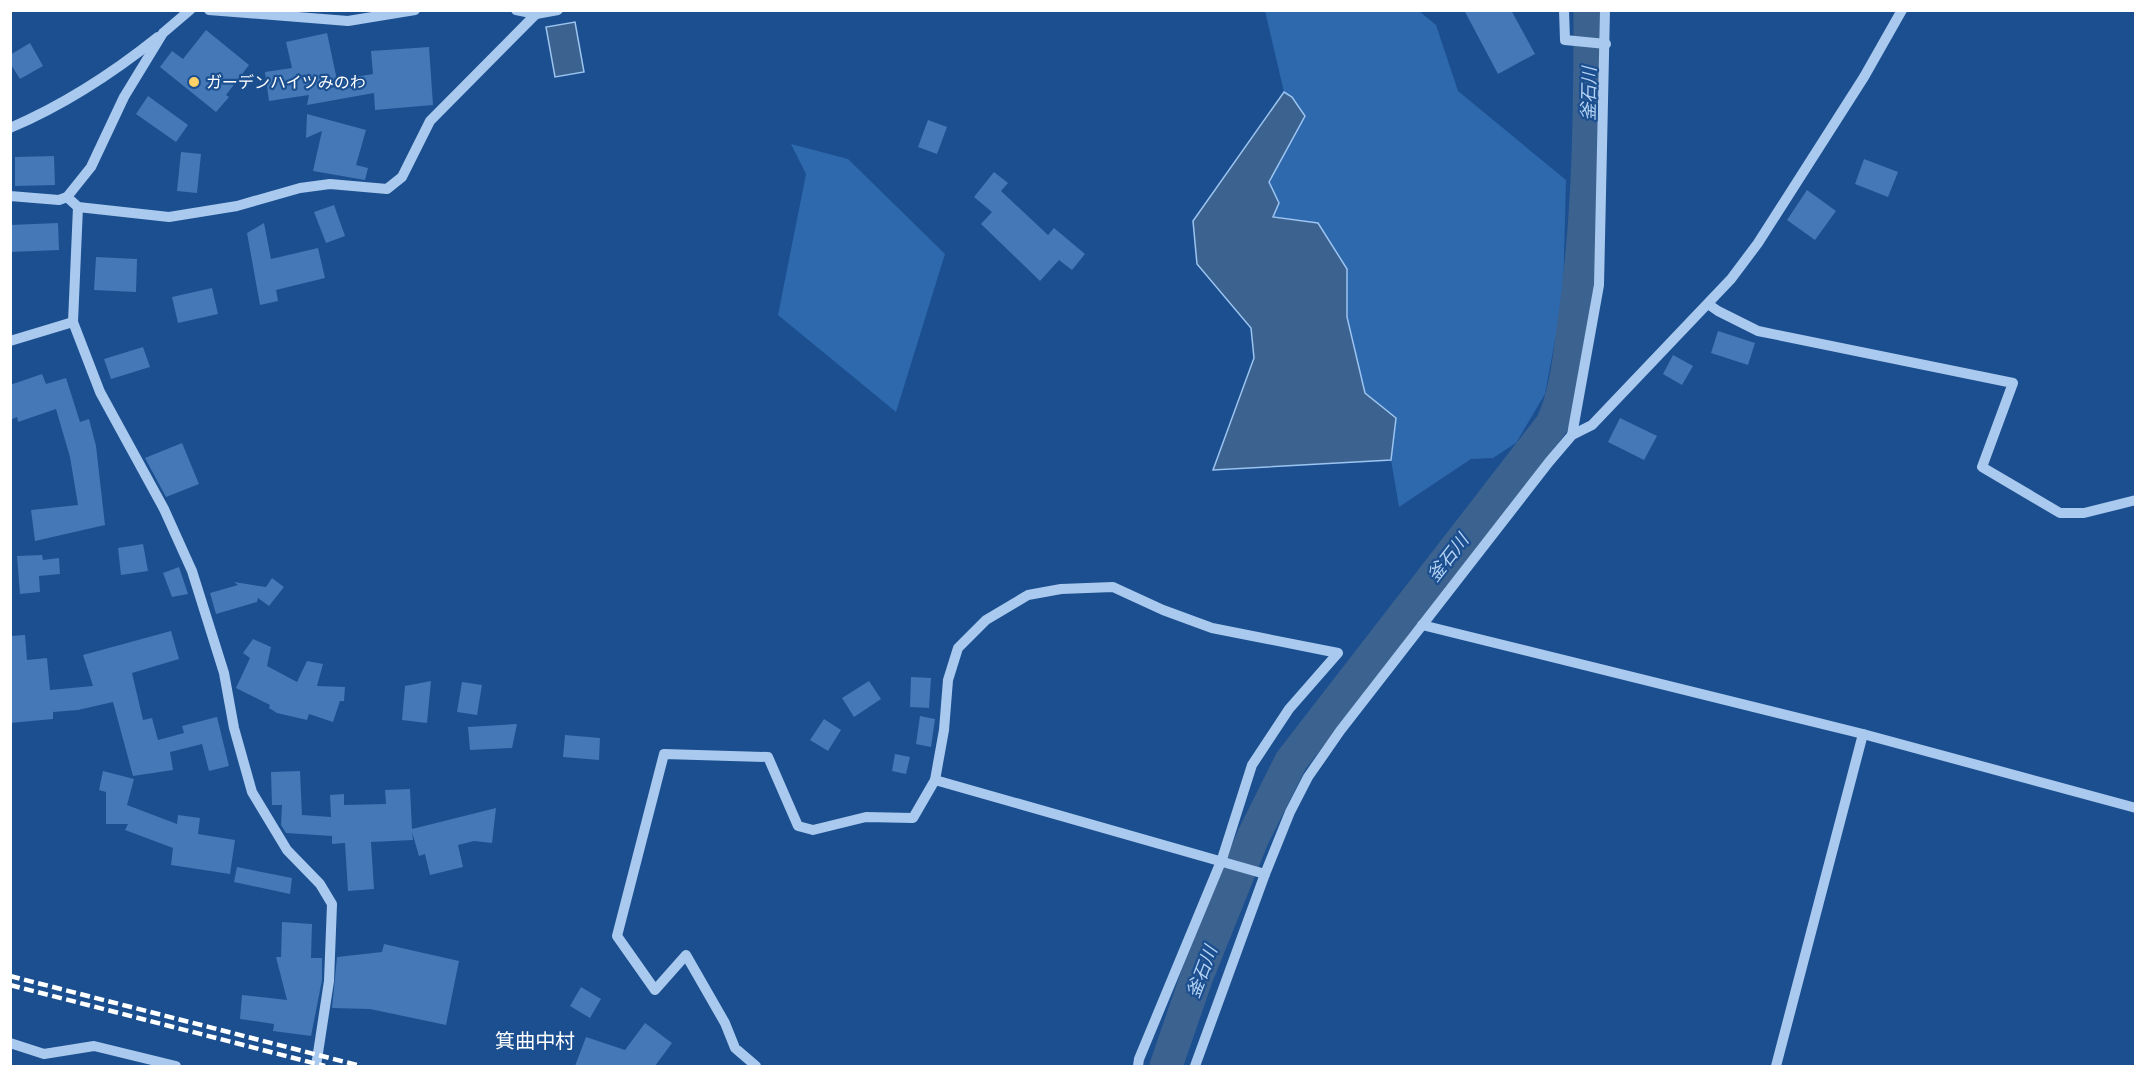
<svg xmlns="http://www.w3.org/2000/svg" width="2146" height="1077" viewBox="0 0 2146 1077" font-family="Ubuntu,'Noto Sans JP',sans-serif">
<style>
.green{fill:#2e69ad}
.water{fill:#3c6290;stroke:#9cc4f0;stroke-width:1.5}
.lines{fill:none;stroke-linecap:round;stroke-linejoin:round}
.river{stroke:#3c6290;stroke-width:33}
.building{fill:#4478b7}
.minor{stroke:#a9c9ee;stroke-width:10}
.rail{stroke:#fff;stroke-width:4.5;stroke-dasharray:10 4.5;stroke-linecap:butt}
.poi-dot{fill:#ffd166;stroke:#1b4f8f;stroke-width:2}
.labels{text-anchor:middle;stroke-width:4.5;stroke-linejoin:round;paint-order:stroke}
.poi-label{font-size:16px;fill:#fff;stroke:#1b4f8f;text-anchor:start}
.water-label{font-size:18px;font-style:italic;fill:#b5d3f5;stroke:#1b4f8f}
.quarter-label{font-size:20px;fill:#fff;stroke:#1b4f8f}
</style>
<rect width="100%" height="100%" fill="#1b4f8f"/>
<g class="green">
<path d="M 1265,11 L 1419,11 L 1436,25 L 1458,91 L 1566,180 L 1563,297 L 1545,394 L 1516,443 L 1493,458 L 1471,459 L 1399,507 L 1391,460 L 1396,419 L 1365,393 L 1347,317 L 1347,269 L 1273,218 L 1279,203 L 1269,182 L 1305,116 L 1292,97 L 1284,92 Z"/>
<path d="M 791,144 L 848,159 L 945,254 L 896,412 L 778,315 L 806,174 Z"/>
</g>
<g class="water">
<path d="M 575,22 L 584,72 L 555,77 L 546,27 Z"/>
<path d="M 1284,92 L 1292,97 L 1305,116 L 1269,182 L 1279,203 L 1273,217 L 1318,223 L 1347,269 L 1347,317 L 1365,393 L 1396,418 L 1391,460 L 1213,470 L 1254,358 L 1251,328 L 1197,264 L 1193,221 Z"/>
</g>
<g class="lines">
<path class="river" d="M 1166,1066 L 1197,976 L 1253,837 L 1291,761 L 1552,424 C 1567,391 1569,357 1574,322 C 1589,218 1590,115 1590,10"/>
</g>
<g class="building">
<path d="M 1464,10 L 1511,10 L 1535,54 L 1498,74 Z"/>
<path d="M 206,30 L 249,65 L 226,95 L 229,97 L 216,112 L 160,67 L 172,51 L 183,59 Z"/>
<path d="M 327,33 L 337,80 L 373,74 L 371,51 L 429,47 L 433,105 L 375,110 L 374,93 L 307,105 L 309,95 L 269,101 L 265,72 L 292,68 L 286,42 Z"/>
<path d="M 30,43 L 43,66 L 20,79 L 10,63 L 10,55 Z"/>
<path d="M 148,96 L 188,125 L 176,142 L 136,114 Z"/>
<path d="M 307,114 L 366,130 L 356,165 L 368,168 L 365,180 L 313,171 L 322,131 L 306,138 Z"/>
<path d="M 928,120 L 947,127 L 937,154 L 918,147 Z"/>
<path d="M 181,152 L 201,154 L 197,193 L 177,191 Z"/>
<path d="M 54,156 L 55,185 L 15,186 L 15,157 Z"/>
<path d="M 1864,159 L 1898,172 L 1888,197 L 1855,184 Z"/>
<path d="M 994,172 L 1008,183 L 1001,191 L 1048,235 L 1054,228 L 1085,254 L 1072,270 L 1059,260 L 1040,281 L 981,224 L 992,212 L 974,197 Z"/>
<path d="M 1807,190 L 1836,211 L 1815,240 L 1787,220 Z"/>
<path d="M 334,205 L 345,236 L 326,243 L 314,212 Z"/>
<path d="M 58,223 L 59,250 L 10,252 L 10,225 Z"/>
<path d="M 264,223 L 271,259 L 318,248 L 325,278 L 276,290 L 278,301 L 260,305 L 247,233 Z"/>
<path d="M 96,257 L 137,259 L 136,292 L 94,290 Z"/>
<path d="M 212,288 L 218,314 L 178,323 L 172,297 Z"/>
<path d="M 1718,331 L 1755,343 L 1748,365 L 1711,353 Z"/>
<path d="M 143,347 L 150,367 L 111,379 L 104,359 Z"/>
<path d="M 1673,355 L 1693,366 L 1682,385 L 1663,374 Z"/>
<path d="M 42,374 L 46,384 L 66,378 L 80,422 L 89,419 L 96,446 L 105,525 L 35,541 L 31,510 L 78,505 L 70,457 L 56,409 L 18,422 L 17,417 L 10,420 L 10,385 Z"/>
<path d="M 1620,418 L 1657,436 L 1644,460 L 1608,442 Z"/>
<path d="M 182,443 L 199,484 L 166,497 L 145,458 Z"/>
<path d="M 143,544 L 148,571 L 121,575 L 118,548 Z"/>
<path d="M 42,555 L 43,560 L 59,558 L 60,574 L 39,576 L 40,592 L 20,594 L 17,556 Z"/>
<path d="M 179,567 L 188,594 L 172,597 L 163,573 Z"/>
<path d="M 272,578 L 284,587 L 269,606 L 258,598 L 257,602 L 216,614 L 210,593 L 238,585 L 234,582 L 266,587 Z"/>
<path d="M 171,631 L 179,659 L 132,673 L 143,720 L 152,718 L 158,740 L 184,733 L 182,726 L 217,717 L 229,766 L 209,771 L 202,744 L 170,752 L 173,770 L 133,776 L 113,702 L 78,710 L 53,712 L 53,719 L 10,723 L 10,636 L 25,635 L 27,660 L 47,658 L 50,690 L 93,686 L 83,655 Z"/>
<path d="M 253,639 L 271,647 L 267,666 L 297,682 L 307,661 L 323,664 L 317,686 L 345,687 L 344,701 L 340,701 L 333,722 L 309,714 L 307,720 L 277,713 L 269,708 L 270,705 L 236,688 L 250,658 L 243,653 Z"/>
<path d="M 911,677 L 931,678 L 929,708 L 910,707 Z"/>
<path d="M 431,681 L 427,723 L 402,720 L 405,686 Z"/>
<path d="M 869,681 L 881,699 L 854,717 L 842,698 Z"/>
<path d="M 462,682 L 482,685 L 477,715 L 457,712 Z"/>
<path d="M 920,716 L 935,719 L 931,747 L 916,744 Z"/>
<path d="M 824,719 L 841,730 L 828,751 L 810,740 Z"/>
<path d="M 517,724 L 512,748 L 470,750 L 468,727 Z"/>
<path d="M 565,735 L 600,738 L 599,760 L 563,757 Z"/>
<path d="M 895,754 L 910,757 L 906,774 L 892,771 Z"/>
<path d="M 103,771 L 134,779 L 127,805 L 177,824 L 178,815 L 200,818 L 198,834 L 235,840 L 230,874 L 171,865 L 173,848 L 125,830 L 128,824 L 106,824 L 106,792 L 99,790 Z"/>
<path d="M 300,771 L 302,815 L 331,817 L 330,795 L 344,794 L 344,805 L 386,804 L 385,790 L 410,789 L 412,829 L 496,808 L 492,843 L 474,841 L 458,845 L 463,867 L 430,875 L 425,854 L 419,856 L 412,832 L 413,840 L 371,842 L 374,889 L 348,891 L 345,843 L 332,844 L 332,836 L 286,833 L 281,825 L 282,805 L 272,805 L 271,772 Z"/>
<path d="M 237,867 L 292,878 L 290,894 L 234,882 Z"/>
<path d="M 282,922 L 312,924 L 311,958 L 322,958 L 322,980 L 311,1036 L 273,1031 L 274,1024 L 240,1019 L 242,995 L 287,1000 L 276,957 L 281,957 Z"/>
<path d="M 384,944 L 459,961 L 446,1025 L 370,1009 L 332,1008 L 337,957 L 382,952 Z"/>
<path d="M 581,987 L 601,999 L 590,1018 L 570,1006 Z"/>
<path d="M 645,1023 L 672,1043 L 655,1066 L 575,1066 L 586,1037 L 625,1050 Z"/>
</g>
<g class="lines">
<g class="minor">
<path d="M 209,10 L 348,21 L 415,10"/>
<path d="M 516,10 L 536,14 L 558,10"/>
<path d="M 1564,10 L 1565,40 L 1606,44"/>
<path d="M 10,128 C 64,105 113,73 158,37"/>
<path d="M 10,196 L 59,200 L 67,197 L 91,167 L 124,97 L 163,33 L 190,10"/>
<path d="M 67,197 L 78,207 L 169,217 L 237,206 L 300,188 L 330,184 L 387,189 L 402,177 L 430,121 L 536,14"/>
<path d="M 78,207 L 73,322 L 100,392 L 164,509 L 192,571 L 224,673 L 234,728 L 252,792 L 287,850 L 320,884 L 332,904 L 329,981 L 316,1066"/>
<path d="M 1708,304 L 1718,311 L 1758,331 L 2013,383 L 1982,467 L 2060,513 L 2084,513 L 2136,500"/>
<path d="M 10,341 L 73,322"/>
<path d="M 1572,435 L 1599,285 L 1605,10"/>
<path d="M 1422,625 L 1863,734 L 2136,808"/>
<path d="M 935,780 L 1265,874"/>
<path d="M 10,1043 L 44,1054 L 94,1046 L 176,1066"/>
<path d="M 756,1066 L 735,1048 L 725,1023 L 686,955 L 655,990 L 617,936 L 664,754 L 768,757 L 798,826 L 813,830 L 866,817 L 913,818 L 935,780 L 944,730 L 948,680 L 958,648 L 986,620 L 1028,595 L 1061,589 L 1113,587 L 1163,610 L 1212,628 L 1338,653 L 1289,709 L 1252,765 L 1222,859 L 1139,1059 L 1138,1066"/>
<path d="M 1195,1066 L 1265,874 L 1290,812 L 1308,777 L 1340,731 L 1549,462 L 1572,435 L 1592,425 L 1731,279 L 1758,243 L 1864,77 L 1902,10"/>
<path d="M 1776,1066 L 1863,734"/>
</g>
<g class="rail">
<path d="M 10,976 L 361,1066"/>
<path d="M 10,985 L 325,1066"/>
</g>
</g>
<circle class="poi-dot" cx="194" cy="82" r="6"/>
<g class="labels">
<g class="poi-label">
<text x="206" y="88">ガーデンハイツみのわ</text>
</g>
<g class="water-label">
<text transform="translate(1589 94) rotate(-89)" y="6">釜石川</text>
<text transform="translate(1448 558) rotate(-52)" y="6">釜石川</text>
<text transform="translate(1202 972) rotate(-69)" y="6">釜石川</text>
</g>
<g class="quarter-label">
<text x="535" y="1048">箕曲中村</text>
</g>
</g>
<rect width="2146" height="1077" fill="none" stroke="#ffffff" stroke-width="24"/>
</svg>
